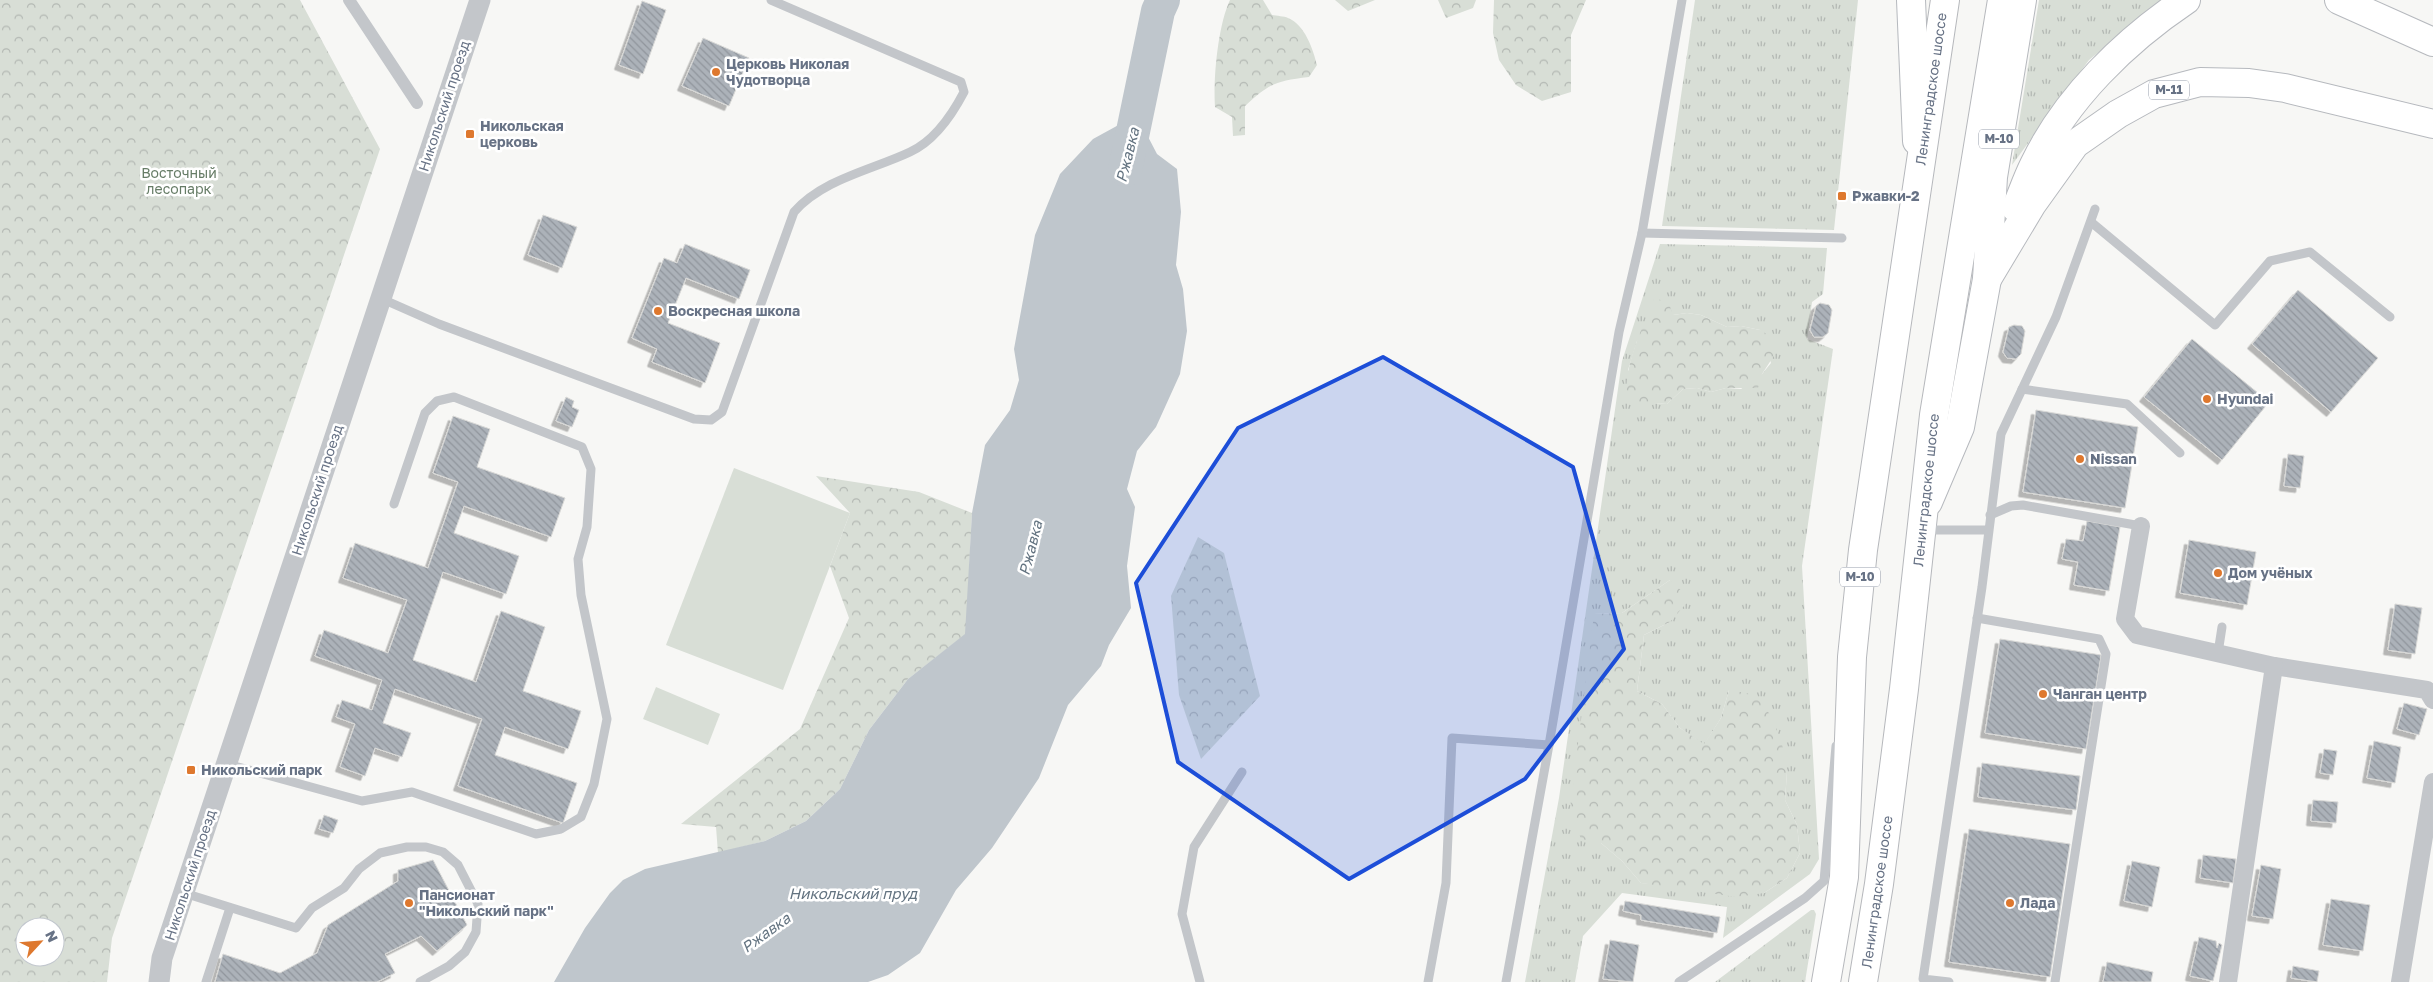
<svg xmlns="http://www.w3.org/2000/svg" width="2433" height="982" viewBox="0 0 2433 982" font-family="'Golos Text',sans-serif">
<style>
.grass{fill:url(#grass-tufts);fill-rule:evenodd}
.forest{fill:url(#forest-crowns);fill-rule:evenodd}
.pitch{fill:#d8ded6}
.water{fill:#bfc6cc}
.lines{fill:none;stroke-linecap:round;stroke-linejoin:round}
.river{stroke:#bfc6cc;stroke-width:34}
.building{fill:url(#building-back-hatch);stroke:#d9d9d7;filter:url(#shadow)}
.primary-casing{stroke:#b6b9be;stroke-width:30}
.trunk-casing{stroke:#b6b8bc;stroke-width:30}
.service{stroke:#c3c6ca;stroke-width:9}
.pedestrian{stroke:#c3c6ca;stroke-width:12}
.minor{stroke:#c3c6ca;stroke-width:18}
.tertiary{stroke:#c3c6ca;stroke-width:21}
.primary{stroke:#fff;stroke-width:28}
.trunk{stroke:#fff;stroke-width:28}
.marked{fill:#1d4ed8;fill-opacity:0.2;stroke:#1d4ed8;stroke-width:4;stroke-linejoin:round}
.poi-dot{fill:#de782e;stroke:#fff;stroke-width:2}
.labels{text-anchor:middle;stroke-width:5;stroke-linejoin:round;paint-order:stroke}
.shield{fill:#fff;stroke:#959caa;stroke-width:1}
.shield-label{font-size:12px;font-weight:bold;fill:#677285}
.poi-label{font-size:14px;font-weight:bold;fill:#677285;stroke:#fff;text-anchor:start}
.street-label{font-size:14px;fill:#677285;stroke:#fff}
.park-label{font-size:14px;fill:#667c66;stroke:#fff}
.water-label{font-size:15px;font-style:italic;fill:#637380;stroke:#fff}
</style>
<defs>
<pattern id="grass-tufts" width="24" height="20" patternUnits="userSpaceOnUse" patternTransform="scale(1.25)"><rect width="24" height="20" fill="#d8ded6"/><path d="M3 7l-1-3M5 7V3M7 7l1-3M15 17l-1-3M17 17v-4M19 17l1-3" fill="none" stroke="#b3b8b3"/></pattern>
<pattern id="forest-crowns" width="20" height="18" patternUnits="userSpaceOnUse" patternTransform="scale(1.25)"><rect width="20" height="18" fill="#d8ded6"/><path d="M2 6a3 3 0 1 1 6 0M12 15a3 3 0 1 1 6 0" fill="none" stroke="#b3b8b3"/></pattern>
<pattern id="building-back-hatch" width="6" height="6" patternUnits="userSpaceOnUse" patternTransform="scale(1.25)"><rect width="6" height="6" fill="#acb2b9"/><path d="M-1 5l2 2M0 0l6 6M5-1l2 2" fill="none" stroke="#90959c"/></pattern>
<filter id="shadow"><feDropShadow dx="-4.5" dy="4.5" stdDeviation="0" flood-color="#0004"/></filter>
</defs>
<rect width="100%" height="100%" fill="#f7f7f5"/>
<g class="grass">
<path d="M 1695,0 L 1858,0 L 1834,230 L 1662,226 Z"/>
<path d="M 2039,0 L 2163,0 L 2089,60 L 2012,165 Z"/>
<path d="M 1660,244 L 1827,248 L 1823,294 L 1812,302 L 1807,339 L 1833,349 L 1802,566 L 1819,859 L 1810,874 L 1723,938 L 1727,907 L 1622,893 L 1583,936 L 1575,982 L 1525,982 L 1559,798 L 1622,361 ZM 1687,313 L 1701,315 L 1727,327 L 1741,326 L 1760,330 L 1771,363 L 1762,374 L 1741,389 L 1726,388 L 1711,392 L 1697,388 L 1683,389 L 1667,404 L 1654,403 L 1628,370 L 1637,341 L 1673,315 ZM 1670,580 L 1670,622 L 1644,635 L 1637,691 L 1662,704 L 1680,728 L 1704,745 L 1721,718 L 1729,690 L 1787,772 L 1785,800 L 1797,825 L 1800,853 L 1787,878 L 1764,893 L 1641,883 L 1622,861 L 1601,843 L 1594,614 L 1622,613 Z"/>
<path d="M 1811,910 L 1814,910 L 1816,914 L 1805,982 L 1715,982 Z"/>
</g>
<g class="forest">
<path d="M 0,0 L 300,0 L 380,149 L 112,938 L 107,982 L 0,982 ZM 25,927 L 55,927 L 55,957 L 25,957 Z"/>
<path d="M 1230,0 L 1263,0 L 1272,15 C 1277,16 1284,16 1288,18 C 1305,25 1313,49 1317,65 L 1309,77 C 1276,81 1270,83 1245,106 L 1245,135 L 1233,136 L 1232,117 L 1215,107 C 1213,79 1218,25 1230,0 Z"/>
<path d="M 1335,0 L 1375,0 L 1348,11 Z"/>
<path d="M 1438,0 L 1476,0 L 1473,8 L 1446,18 Z"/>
<path d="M 1494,0 L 1586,0 L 1571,35 L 1571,92 L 1542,101 L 1516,85 L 1499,60 L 1493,33 Z"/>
<path d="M 1654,299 L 1668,301 L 1673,315 L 1687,313 L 1701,315 L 1727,327 L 1741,326 L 1760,330 L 1772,337 L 1777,351 L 1762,374 L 1758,388 L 1726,388 L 1711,392 L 1697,388 L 1683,389 L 1667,404 L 1654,403 L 1639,410 L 1627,399 C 1623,367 1642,329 1654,299 Z"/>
<path d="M 816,476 L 919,492 L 972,513 L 966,634 L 908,679 L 869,730 L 840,789 L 806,821 L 765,841 L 718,853 L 716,827 L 681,824 L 800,729 L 849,618 L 830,566 L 850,513 Z"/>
<path d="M 1198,537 L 1224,553 L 1260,696 L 1201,759 L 1179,695 L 1171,596 Z"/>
<path d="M 1670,580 L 1690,599 L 1670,622 L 1644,635 L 1637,691 L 1662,704 L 1680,728 L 1704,744 L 1721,718 L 1729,690 L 1757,695 L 1772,718 L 1782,744 L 1787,772 L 1785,800 L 1797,825 L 1800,853 L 1787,878 L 1764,893 L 1736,897 L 1641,883 L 1622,861 L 1601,843 L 1581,839 L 1570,809 L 1594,614 L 1622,613 Z"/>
</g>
<g class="pitch">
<path d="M 734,468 L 850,513 L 783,690 L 666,645 Z"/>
<path d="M 656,687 L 720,714 L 708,745 L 643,719 Z"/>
</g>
<path class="water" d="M 1124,122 L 1144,129 L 1157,154 L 1177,169 L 1181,212 L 1176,265 L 1183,289 L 1187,331 L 1180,374 L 1156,427 L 1137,451 L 1127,489 L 1135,507 L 1127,566 L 1131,608 L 1109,645 L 1101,666 L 1068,705 L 1039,778 L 992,848 L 956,890 L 920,953 L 888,975 L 868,982 L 554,982 L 585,928 L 610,893 L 623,880 L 645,869 L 765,841 L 806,821 L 840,789 L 869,730 L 908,679 L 965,634 L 972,513 L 985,445 L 1010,410 L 1019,380 L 1014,349 L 1035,235 L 1060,174 L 1093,139 Z"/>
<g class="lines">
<path class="river" d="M 1125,170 L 1158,11 L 1163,0"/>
</g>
<g class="building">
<path d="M 642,1 L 666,10 L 643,74 L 619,65 Z"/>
<path d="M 703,38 L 749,58 L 729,106 L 682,86 Z"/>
<path d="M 543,215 L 577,227 L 562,268 L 528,255 Z"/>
<path d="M 685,244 L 750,270 L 739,299 L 686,278 L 668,323 L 720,343 L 705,383 L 652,362 L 657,349 L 632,338 L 664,258 L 677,263 Z"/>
<path d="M 2298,290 L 2378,358 L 2331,412 L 2252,344 Z"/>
<path d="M 1820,303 L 1829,305 L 1832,310 L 1828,333 L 1823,337 L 1814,337 L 1810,330 L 1816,306 Z"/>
<path d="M 2014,325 L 2022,326 L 2025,331 L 2021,354 L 2016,359 L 2007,358 L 2003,352 L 2009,327 Z"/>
<path d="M 2192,339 L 2269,402 L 2222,460 L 2144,397 Z"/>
<path d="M 566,397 L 574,401 L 572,407 L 579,410 L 572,427 L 556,421 Z"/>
<path d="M 2036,410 L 2138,427 L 2125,508 L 2023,492 Z"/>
<path d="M 453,416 L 490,429 L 477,467 L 565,498 L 551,537 L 464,506 L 454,533 L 519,556 L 506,594 L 443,572 L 413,660 L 476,682 L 501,611 L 545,627 L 523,691 L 581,711 L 568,749 L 505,727 L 495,755 L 577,783 L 563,823 L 458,786 L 482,719 L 395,689 L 383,723 L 411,733 L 402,757 L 375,748 L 365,776 L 340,767 L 355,724 L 336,717 L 342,700 L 372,710 L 382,680 L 315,656 L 324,630 L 388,653 L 407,600 L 343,578 L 355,543 L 428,568 L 458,482 L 433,473 Z"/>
<path d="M 2288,454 L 2304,456 L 2300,488 L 2284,486 Z"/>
<path d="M 2087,521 L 2120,527 L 2109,591 L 2074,585 L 2078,562 L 2062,559 L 2066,539 L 2083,541 Z"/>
<path d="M 2189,540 L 2256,552 L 2247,605 L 2180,593 Z"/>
<path d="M 2395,604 L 2422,608 L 2415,654 L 2388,650 Z"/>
<path d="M 2000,639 L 2101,655 L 2086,749 L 1985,733 Z"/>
<path d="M 2404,703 L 2427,709 L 2419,735 L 2397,729 Z"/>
<path d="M 2374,741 L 2401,747 L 2395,783 L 2367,778 Z"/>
<path d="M 2324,749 L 2337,751 L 2333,775 L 2320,773 Z"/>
<path d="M 1982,763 L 2080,776 L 2076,810 L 1978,797 Z"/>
<path d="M 2313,800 L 2338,802 L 2336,823 L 2311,821 Z"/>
<path d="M 324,815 L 338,820 L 333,833 L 319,829 Z"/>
<path d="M 1969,829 L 2070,844 L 2050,977 L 1949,962 Z"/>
<path d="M 2203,855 L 2236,859 L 2233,883 L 2200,878 Z"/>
<path d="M 433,860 L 467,925 L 437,951 L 421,936 L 385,954 L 395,973 L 377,982 L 215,982 L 223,954 L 280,973 L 317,953 L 328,925 L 398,881 L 398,870 Z"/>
<path d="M 2132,861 L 2160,867 L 2152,907 L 2124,901 Z"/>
<path d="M 2261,865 L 2281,869 L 2273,919 L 2252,916 Z"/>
<path d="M 2331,899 L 2370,905 L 2363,951 L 2323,945 Z"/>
<path d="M 1625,901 L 1720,917 L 1717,933 L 1641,920 L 1641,915 L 1623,911 Z"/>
<path d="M 2199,937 L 2216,941 L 2217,948 L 2219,943 L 2222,945 L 2213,981 L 2190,976 Z"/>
<path d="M 1610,940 L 1639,945 L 1633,982 L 1603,979 Z"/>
<path d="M 2107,962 L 2153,972 L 2151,982 L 2103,982 Z"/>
<path d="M 2293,966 L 2319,971 L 2317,982 L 2291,978 Z"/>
</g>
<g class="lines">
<g class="primary-casing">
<g id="primary">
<path d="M 1911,0 L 1917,141"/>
<path d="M 2339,0 L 2433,42"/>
<path d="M 2016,208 C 2022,194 2027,179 2034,165 C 2066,98 2125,41 2186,0"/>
<path d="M 1987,279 L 2032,204 L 2075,144 L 2118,114 L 2154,94 L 2200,82 L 2249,83 L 2285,88 L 2433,124"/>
<path d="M 1928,502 L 1960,427 L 1987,279 L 1993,177 L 2022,0"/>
</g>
</g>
<g class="trunk-casing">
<g id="trunk">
<path d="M 1826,982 L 1844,877 L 1852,657 L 1863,550 L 1945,0"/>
<path d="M 1863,982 L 1879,884 L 1904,689 L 1934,415 L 2002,0"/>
</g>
</g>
<g class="service">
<path d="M 2091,222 L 2215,325 L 2270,261 L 2310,252 L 2390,317"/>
<path d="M 1642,233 L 1842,238"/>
<path d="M 380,298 L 439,324 L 694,419 L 711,420 L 722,412 L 794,212 C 823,179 872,170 910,152 C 934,141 952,115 964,92 L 961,82 L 771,0"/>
<path d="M 2022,389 L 2127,404 L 2180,453"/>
<path d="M 1990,515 L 2011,506 L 2023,505 L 2141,526"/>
<path d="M 1923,530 L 1988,530"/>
<path d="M 1977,618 L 2099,639 L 2106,654 L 2055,982"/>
<path d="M 2218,653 L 2222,627"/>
<path d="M 227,764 L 362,801 L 412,792 L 536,834 L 561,829 L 581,817 L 594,784 L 607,719 L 581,595 L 578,559 L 587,527 L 591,469 L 582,447 L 454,397 L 437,401 L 425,413 L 394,504"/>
<path d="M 184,893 L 296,928 L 312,908 L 344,888 L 359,869 L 380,853 L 407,847 L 426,847 L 443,852 L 458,865 L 478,904 L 476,932 L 465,952 L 449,966 L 420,982"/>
<path d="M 206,982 L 230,908"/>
<path d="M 1200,982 L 1182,914 L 1194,847 L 1242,772"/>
<path d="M 1428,982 L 1446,883 L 1452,738 L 1549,745"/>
<path d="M 1506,982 L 1549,745 L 1619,332 L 1642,233 L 1682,0"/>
<path d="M 1679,982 L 1805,898 L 1824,881 L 1836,746"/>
<path d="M 1949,982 L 1923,979 L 1982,587 L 2001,434 L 2056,317 L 2095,209"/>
</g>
<path class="pedestrian" d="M 349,0 L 417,103"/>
<g class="minor">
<path d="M 2141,526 L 2125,619 L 2137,635 L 2274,666 L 2427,690 L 2433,700"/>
<path d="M 2228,982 L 2274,666"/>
<path d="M 2400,982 L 2433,782"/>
</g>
<path class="tertiary" d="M 159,982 L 162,958 L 480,0"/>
<use href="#primary" class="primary"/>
<use href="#trunk" class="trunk"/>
</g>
<path class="marked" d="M 1383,357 L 1573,467 L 1624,649 L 1525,779 L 1349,879 L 1178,762 L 1136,583 L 1238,428 Z"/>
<g class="poi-dot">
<circle cx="716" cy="72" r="5"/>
<rect x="465" y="129" width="10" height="10" rx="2.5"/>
<rect x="1837" y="191" width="10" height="10" rx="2.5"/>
<circle cx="658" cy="311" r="5"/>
<circle cx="2207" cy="399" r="5"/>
<circle cx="2080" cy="459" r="5"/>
<circle cx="2218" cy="573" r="5"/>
<circle cx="2043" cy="694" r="5"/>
<rect x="186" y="765" width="10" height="10" rx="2.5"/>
<circle cx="409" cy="903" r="5"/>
<circle cx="2010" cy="903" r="5"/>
</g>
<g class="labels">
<g class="shield">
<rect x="2149" y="80.5" width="40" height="19" rx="4"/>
<rect x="1979" y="129.5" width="40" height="19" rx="4"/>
<rect x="1840" y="567.5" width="40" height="19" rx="4"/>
</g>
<g class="shield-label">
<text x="2169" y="94">М-11</text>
<text x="1999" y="143">М-10</text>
<text x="1860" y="581">М-10</text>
</g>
<g class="poi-label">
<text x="726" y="69">Церковь Николая<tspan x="726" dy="16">Чудотворца</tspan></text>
<text x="480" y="131">Никольская<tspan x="480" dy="16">церковь</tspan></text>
<text x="1852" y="201">Ржавки-2</text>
<text x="668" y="316">Воскресная школа</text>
<text x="2217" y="404">Hyundai</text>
<text x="2090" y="464">Nissan</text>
<text x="2228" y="578">Дом учёных</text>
<text x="2053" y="699">Чанган центр</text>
<text x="201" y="775">Никольский парк</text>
<text x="419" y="900">Пансионат<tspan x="419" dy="16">"Никольский парк"</tspan></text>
<text x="2020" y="908">Лада</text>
</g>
<g class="street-label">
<text transform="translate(1931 89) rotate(-82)" y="5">Ленинградское шоссе</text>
<text transform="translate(444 106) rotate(-72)" y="5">Никольский проезд</text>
<text transform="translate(317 490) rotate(-72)" y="5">Никольский проезд</text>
<text transform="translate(1926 490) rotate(-84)" y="5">Ленинградское шоссе</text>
<text transform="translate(190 875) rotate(-72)" y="5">Никольский проезд</text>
<text transform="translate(1877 892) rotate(-82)" y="5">Ленинградское шоссе</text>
</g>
<g class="park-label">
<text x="179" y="178">Восточный<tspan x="179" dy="16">лесопарк</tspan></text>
</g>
<g class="water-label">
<text transform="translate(1128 155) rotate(-76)" y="5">Ржавка</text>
<text transform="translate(1031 548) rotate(-76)" y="5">Ржавка</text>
<text x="853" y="899">Никольский пруд</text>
<text transform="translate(766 933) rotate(-36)" y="5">Ржавка</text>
</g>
</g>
<g transform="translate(40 942) rotate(64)"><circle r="24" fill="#ffffff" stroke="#c2c7ce"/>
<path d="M0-4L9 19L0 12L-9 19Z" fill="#de782e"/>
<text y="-8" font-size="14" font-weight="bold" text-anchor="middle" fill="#677285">N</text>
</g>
</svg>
